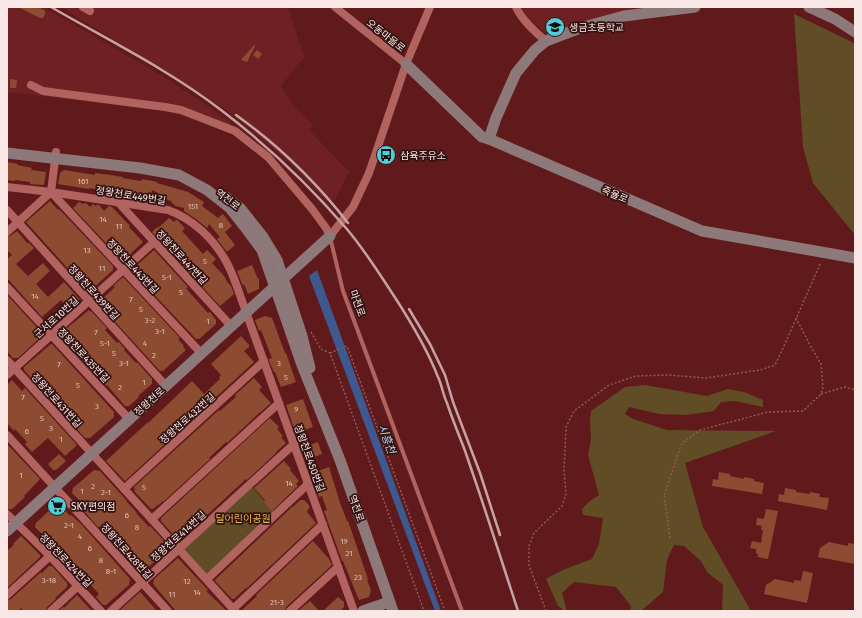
<svg xmlns="http://www.w3.org/2000/svg" width="862" height="618" viewBox="0 0 862 618" font-family="'Fira Sans','Noto Sans KR',sans-serif">
<style>
.built{fill:#6f2022}
.green{fill:#604c25}
.water{fill:#3d5990}
.building{fill:#8d4c32}
.lines{fill:none;stroke-linecap:round;stroke-linejoin:round}
.path{stroke:#8f595a;stroke-width:1.5;stroke-dasharray:2 2;stroke-linecap:butt}
.lane{stroke:#b16360;stroke-width:4}
.street{stroke:#b16360;stroke-width:8}
.secondary{stroke:#8e797a;stroke-width:11}
.rail{stroke:#c6a3a3;stroke-width:2.5}
.labels{text-anchor:middle;stroke-width:3.5;stroke-linejoin:round;paint-order:stroke}
.number-label{font-size:8px;fill:#dec0b8}
.poi-label{font-size:10px;fill:#f9e7e5;stroke:#321312;text-anchor:start}
.street-label{font-size:10px;fill:#f9e7e5;stroke:#321312}
.park-label{font-size:10px;fill:#e7b757;stroke:#321312}
.water-label{font-size:11px;font-style:italic;fill:#c1d3f4;stroke:#321312}
</style>
<rect width="100%" height="100%" fill="#601a1c"/>
<g class="built">
<path d="M 7,7 L 44,7 L 164,77 L 205,104 L 231,123 L 224,130 L 180,113 L 7,92 Z"/>
<path d="M 61,7 L 288,7 L 304,57 L 281,86 L 293,105 L 313,124 L 310,131 L 349,172 L 335,200 L 326,201 L 287,160 L 227,110 Z"/>
<path d="M 522,7 L 637,7 L 548,35 L 530,20 Z"/>
</g>
<g class="green">
<path d="M 794,14 L 852,42 L 855,44 L 855,235 L 813,183 L 803,147 Z"/>
<path d="M 645,385 L 707,396 L 728,389 L 744,392 L 763,400 L 763,407 L 735,401 L 721,402 L 714,411 L 687,415 L 659,414 L 629,407 L 625,414 L 633,419 L 667,430 L 776,431 L 685,463 L 703,527 L 751,611 L 723,611 L 722,610 L 723,585 L 707,572 L 701,561 L 684,546 L 674,545 L 667,560 L 663,592 L 641,611 L 630,611 L 631,606 L 616,587 L 574,582 L 562,593 L 567,611 L 564,611 L 558,606 L 546,579 C 560,570 576,565 592,559 L 599,544 L 603,518 L 583,515 L 582,509 L 590,501 L 599,495 L 588,455 L 591,439 L 590,420 L 591,411 L 625,387 Z"/>
<path d="M 252,487 L 275,512 L 208,573 L 204,573 L 184,552 L 185,548 Z"/>
</g>
<path class="water" d="M 317,270 L 441,611 L 435,611 L 309,276 Z"/>
<g class="building">
<path d="M 18,7 L 39,7 L 45,11 L 45,14 L 43,18 L 40,18 Z"/>
<path d="M 254,45 L 255,46 L 247,62 L 241,60 Z"/>
<path d="M 257,50 L 262,54 L 258,59 L 253,55 Z"/>
<path d="M 10,79 L 17,80 L 16,88 L 10,88 Z"/>
<path d="M 7,162 L 18,164 L 17,165 L 32,168 L 31,170 L 46,172 L 44,185 L 30,184 L 30,182 L 15,180 L 15,181 L 7,180 Z"/>
<path d="M 64,170 L 95,175 L 95,173 L 110,175 L 123,177 L 122,178 L 141,181 L 142,179 L 157,182 L 157,183 L 188,192 L 204,202 L 202,206 L 218,218 L 223,214 L 232,226 L 225,232 L 235,245 L 227,252 L 217,239 L 220,237 L 209,224 L 207,228 L 196,219 L 184,211 L 184,208 L 176,206 L 171,202 L 171,201 L 168,200 L 153,190 L 151,192 L 159,200 L 151,197 L 134,195 L 134,198 L 105,192 L 107,191 L 89,188 L 89,189 L 58,184 L 60,173 Z"/>
<path d="M 50,201 L 58,210 L 59,209 L 113,266 L 113,270 L 89,292 L 26,222 Z"/>
<path d="M 79,202 L 83,204 L 85,203 L 86,203 L 90,207 L 93,204 L 95,206 L 97,205 L 99,205 L 104,211 L 109,206 L 112,207 L 130,226 L 129,227 L 143,242 L 131,253 L 132,254 L 126,260 L 122,260 L 73,208 Z"/>
<path d="M 169,218 L 174,222 L 176,220 L 178,221 L 185,228 L 182,231 L 203,254 L 207,250 L 216,259 L 212,263 L 225,277 L 227,282 L 231,286 L 234,294 L 220,306 L 152,232 L 157,227 L 158,228 Z"/>
<path d="M 17,231 L 28,244 L 28,242 L 34,248 L 16,264 L 28,276 L 43,263 L 50,271 L 36,284 L 48,297 L 64,282 L 80,300 L 70,309 L 61,300 L 42,317 L 7,278 L 7,259 L 12,255 L 7,250 L 7,237 L 10,236 Z"/>
<path d="M 154,250 L 188,287 L 186,288 L 190,293 L 208,313 L 210,312 L 216,320 L 216,324 L 199,339 L 196,339 L 147,287 L 149,285 L 135,270 L 135,267 Z"/>
<path d="M 252,265 L 258,279 L 259,278 L 259,289 L 248,294 L 244,284 L 243,286 L 237,271 Z"/>
<path d="M 123,277 L 180,338 L 178,339 L 184,346 L 183,347 L 186,350 L 163,371 L 160,371 L 98,303 L 115,287 L 113,286 Z"/>
<path d="M 8,296 L 42,333 L 42,336 L 18,358 L 13,358 L 7,351 L 7,297 Z"/>
<path d="M 89,310 L 91,312 L 91,311 L 107,328 L 105,330 L 117,343 L 119,342 L 125,349 L 124,350 L 136,363 L 137,362 L 152,379 L 152,384 L 138,396 L 139,397 L 129,406 L 125,406 L 107,385 L 106,386 L 68,345 L 70,345 L 61,336 L 61,333 Z"/>
<path d="M 265,316 L 272,318 L 285,353 L 286,353 L 296,382 L 281,387 L 275,372 L 274,372 L 269,361 L 269,359 L 272,358 L 261,330 L 259,331 L 255,320 Z"/>
<path d="M 241,336 L 249,345 L 249,347 L 244,351 L 254,362 L 125,481 L 124,480 L 106,461 L 148,422 L 148,423 L 165,407 L 192,381 L 204,394 L 220,379 L 219,378 L 221,375 L 211,364 Z"/>
<path d="M 51,344 L 52,344 L 114,412 L 114,417 L 90,438 L 85,438 L 24,370 L 24,367 Z"/>
<path d="M 254,378 L 262,387 L 259,390 L 271,403 L 257,415 L 227,443 L 226,442 L 209,458 L 210,459 L 163,502 L 163,501 L 153,509 L 151,509 L 134,491 L 135,490 L 134,487 L 219,410 L 220,411 L 236,397 L 235,395 Z"/>
<path d="M 12,380 L 22,391 L 25,388 L 77,445 L 65,456 L 48,438 L 32,452 L 25,444 L 27,442 L 15,429 L 14,431 L 7,423 L 7,385 Z"/>
<path d="M 303,399 L 313,427 L 296,434 L 286,405 Z"/>
<path d="M 270,418 L 279,427 L 277,429 L 283,436 L 281,437 L 286,443 L 276,452 L 276,453 L 247,480 L 246,479 L 206,516 L 205,516 L 188,531 L 189,532 L 180,540 L 178,540 L 161,521 L 161,518 Z"/>
<path d="M 318,442 L 322,454 L 306,460 L 301,448 Z"/>
<path d="M 7,444 L 40,479 L 24,496 L 25,497 L 12,509 L 7,509 Z"/>
<path d="M 59,454 L 66,461 L 56,470 L 53,470 L 48,464 Z"/>
<path d="M 284,461 L 291,469 L 290,470 L 299,481 L 296,484 L 298,486 L 272,511 L 264,502 L 265,500 L 254,488 Z"/>
<path d="M 329,467 L 340,503 L 347,521 L 348,521 L 368,579 L 367,580 L 371,590 L 369,597 L 359,600 L 343,561 L 342,561 L 324,511 L 327,510 L 322,496 L 319,497 L 310,474 Z"/>
<path d="M 94,470 L 100,471 L 127,501 L 126,501 L 137,513 L 136,513 L 149,527 L 150,526 L 167,544 L 167,550 L 144,571 L 141,571 L 133,562 L 135,560 L 123,547 L 121,549 L 100,526 L 98,527 L 90,518 L 80,506 L 83,504 L 72,493 L 73,488 Z"/>
<path d="M 719,472 L 730,474 L 730,476 L 744,479 L 744,477 L 754,479 L 754,481 L 764,483 L 762,494 L 712,486 L 713,479 L 718,480 Z"/>
<path d="M 785,488 L 796,490 L 796,492 L 810,494 L 810,492 L 820,494 L 819,497 L 829,498 L 827,510 L 778,501 L 779,494 L 784,495 Z"/>
<path d="M 300,500 L 304,500 L 309,505 L 309,508 L 307,512 L 316,523 L 247,588 L 246,588 L 234,599 L 232,599 L 215,581 L 216,579 L 293,506 L 293,507 Z"/>
<path d="M 56,504 L 59,504 L 70,516 L 71,515 L 82,525 L 130,579 L 129,585 L 106,605 L 103,605 L 96,597 L 99,594 L 88,582 L 90,580 L 78,567 L 74,570 L 44,539 L 46,538 L 35,527 L 36,523 Z"/>
<path d="M 766,509 L 778,511 L 768,559 L 758,557 L 758,554 L 756,554 L 756,549 L 750,548 L 752,541 L 761,543 L 763,530 L 761,530 L 762,526 L 756,525 L 757,518 L 764,519 Z"/>
<path d="M 21,536 L 40,555 L 40,557 L 7,588 L 7,551 L 14,545 L 13,544 Z"/>
<path d="M 313,541 L 329,559 L 332,565 L 286,607 L 285,611 L 241,611 L 257,596 L 256,595 Z"/>
<path d="M 829,542 L 848,546 L 848,543 L 855,544 L 855,564 L 818,557 L 820,548 Z"/>
<path d="M 178,558 L 208,590 L 206,591 L 227,611 L 176,611 L 170,604 L 153,584 L 154,579 Z"/>
<path d="M 49,566 L 52,566 L 67,583 L 67,587 L 55,598 L 56,599 L 47,607 L 46,611 L 23,611 L 21,608 L 18,611 L 7,611 L 7,600 L 11,599 L 41,572 L 41,574 Z"/>
<path d="M 803,571 L 813,573 L 807,603 L 764,594 L 766,585 L 775,579 L 794,583 L 794,580 L 801,581 Z"/>
<path d="M 140,592 L 157,611 L 119,611 L 130,601 Z"/>
<path d="M 77,595 L 92,611 L 59,611 L 63,607 L 64,608 Z"/>
<path d="M 338,597 L 344,602 L 344,607 L 340,611 L 323,611 Z"/>
<path d="M 310,601 L 319,611 L 298,611 Z"/>
</g>
<g class="lines">
<g class="path">
<path d="M 311,332 L 321,349 L 330,353 L 424,611"/>
<path d="M 330,353 L 347,346 L 445,611"/>
<path d="M 821,394 L 845,387 L 855,390"/>
<path d="M 670,538 L 664,495 L 682,443 L 700,430 L 768,412 L 803,411 L 821,394 L 823,387 L 821,364 L 810,345 L 796,318"/>
<path d="M 546,611 L 529,565 L 529,546 L 534,533 L 562,506 L 566,494 L 564,471 L 566,427 L 574,411 L 609,385 L 636,376 L 668,375 L 706,378 L 760,370 L 775,365 L 784,346 L 821,262"/>
</g>
<path class="lane" d="M 330,237 L 343,291 L 462,611"/>
<g class="street">
<path d="M 83,7 L 90,11"/>
<path d="M 335,7 L 406,64"/>
<path d="M 516,7 C 522,20 535,32 546,41"/>
<path d="M 31,85 L 43,91 L 165,107 L 181,110 L 235,131 L 268,157 L 312,209 L 326,228 L 330,236 L 353,207 L 369,173 L 406,64 L 430,7"/>
<path d="M 7,187 L 51,192 L 168,210 C 193,219 214,239 227,263 C 235,278 240,296 246,312 L 354,611"/>
<path d="M 51,192 L 201,353"/>
<path d="M 118,202 L 231,326"/>
<path d="M 7,210 L 166,386"/>
<path d="M 7,232 L 51,192 L 56,152"/>
<path d="M 7,287 L 129,419"/>
<path d="M 7,360 L 235,611"/>
<path d="M 7,375 L 154,242"/>
<path d="M 7,435 L 168,611"/>
<path d="M 124,489 L 264,361"/>
<path d="M 7,514 L 50,556 L 101,611"/>
<path d="M 152,519 L 279,403"/>
<path d="M 207,579 L 308,484"/>
<path d="M 7,595 L 50,556"/>
<path d="M 233,609 L 323,524"/>
<path d="M 51,611 L 78,586"/>
<path d="M 111,611 L 294,444"/>
<path d="M 290,611 L 338,567"/>
</g>
<g class="secondary">
<path d="M 809,7 L 835,19 L 855,32"/>
<path d="M 406,64 L 482,137 L 489,139 L 702,231 L 855,258"/>
<path d="M 489,139 L 496,118 L 516,73 L 535,50 L 546,41 L 580,28 L 624,16 L 695,7"/>
<path d="M 7,153 L 140,168 L 179,175 L 207,190 L 230,208 L 245,227 L 262,250 L 302,365 L 340,460 L 393,611"/>
<path d="M 226,197 L 240,208 L 263,237 L 277,260 L 302,336 L 310,368"/>
<path d="M 7,531 L 330,236"/>
<path d="M 363,611 L 389,602"/>
</g>
<g class="rail">
<path d="M 51,7 C 108,40 169,70 221,110 C 267,145 309,185 346,228 C 364,249 379,273 394,296 C 411,322 427,349 438,377 C 442,385 443,395 447,403 C 452,418 458,433 464,448 C 483,502 500,556 518,611"/>
<path d="M 236,115 C 278,145 316,182 348,223"/>
<path d="M 409,309 L 430,344 L 445,375 L 453,402 L 480,473 L 500,535"/>
</g>
</g>
<defs>
<g id="school-disc" transform="scale(1)"><circle r="9.5" fill="#52ccd6" stroke="#321312"/><path d="M0-5L7-2L0 1L-7-2ZM-4 1L0 2.5L4 1V4Q0 6-4 4Z" fill="#111"/></g>
<g id="bus-disc" transform="scale(1)"><circle r="9.5" fill="#52ccd6" stroke="#321312"/><path d="M-5-6H5V4H4V6H2V4H-2V6H-4V4H-5ZM-3.5-4V0h7V-4ZM-3.5 1.2v1.5H-2V1.2ZM2 1.2v1.5H3.5V1.2Z" fill="#111"/></g>
<g id="supermarket-disc" transform="scale(1)"><circle r="9.5" fill="#52ccd6" stroke="#321312"/><path d="M-6-5.5h2.5l.6 2H6L4.5 2H-2.5L-4.4-4H-6ZM-1.5 3.2a1.3 1.3 0 1 0 .1 0ZM3 3.2a1.3 1.3 0 1 0 .1 0Z" fill="#111"/></g>
</defs>
<g fill-rule="evenodd">
<use href="#school-disc" x="555" y="27"/>
<use href="#bus-disc" x="386" y="155"/>
<use href="#supermarket-disc" x="57" y="506"/>
</g>
<g class="labels">
<g class="number-label">
<text x="83" y="184">161</text>
<text x="193" y="209">151</text>
<text x="103" y="222">14</text>
<text x="221" y="228">8</text>
<text x="119" y="229">11</text>
<text x="87" y="253">13</text>
<text x="205" y="264">5</text>
<text x="102" y="271">11</text>
<text x="167" y="280">5-1</text>
<text x="181" y="295">5</text>
<text x="35" y="299">14</text>
<text x="131" y="302">7</text>
<text x="141" y="312">5</text>
<text x="150" y="323">3-2</text>
<text x="208" y="324">1</text>
<text x="160" y="334">3-1</text>
<text x="96" y="335">7</text>
<text x="105" y="346">5-1</text>
<text x="145" y="346">4</text>
<text x="114" y="356">5</text>
<text x="154" y="358">2</text>
<text x="124" y="366">3-1</text>
<text x="279" y="366">3</text>
<text x="59" y="367">7</text>
<text x="286" y="380">5</text>
<text x="144" y="385">1</text>
<text x="78" y="388">5</text>
<text x="120" y="390">2</text>
<text x="23" y="400">7</text>
<text x="97" y="409">3</text>
<text x="296" y="412">9</text>
<text x="42" y="421">5</text>
<text x="51" y="431">3</text>
<text x="27" y="434">6</text>
<text x="61" y="442">1</text>
<text x="21" y="478">1</text>
<text x="289" y="486">14</text>
<text x="93" y="489">2</text>
<text x="144" y="490">5</text>
<text x="82" y="494">1</text>
<text x="106" y="495">2-1</text>
<text x="127" y="518">6</text>
<text x="69" y="528">2-1</text>
<text x="137" y="530">8</text>
<text x="80" y="539">4</text>
<text x="344" y="544">19</text>
<text x="90" y="551">6</text>
<text x="349" y="556">21</text>
<text x="101" y="563">8</text>
<text x="111" y="574">8-1</text>
<text x="358" y="580">23</text>
<text x="49" y="583">3-18</text>
<text x="187" y="584">12</text>
<text x="197" y="595">14</text>
<text x="172" y="597">11</text>
<text x="277" y="605">21-3</text>
</g>
<g class="poi-label">
<text x="569" y="31">생금초등학교</text>
<text x="400" y="159">삼육주유소</text>
<text x="71" y="510">SKY편의점</text>
</g>
<g class="street-label">
<text transform="translate(386 35) rotate(38)" y="4">오동마을로</text>
<text transform="translate(615 194) rotate(23)" y="4">죽율로</text>
<text transform="translate(131 195) rotate(9)" y="4">정왕천로449번길</text>
<text transform="translate(228 199) rotate(38)" y="4">역전로</text>
<text transform="translate(182 257) rotate(47)" y="4">정왕천로447번길</text>
<text transform="translate(133 266) rotate(47)" y="4">정왕천로443번길</text>
<text transform="translate(94 292) rotate(48)" y="4">정왕천로439번길</text>
<text transform="translate(358 303) rotate(70)" y="4">마전로</text>
<text transform="translate(56 317) rotate(-42)" y="4">군서로10번길</text>
<text transform="translate(84 355) rotate(47)" y="4">정왕천로435번길</text>
<text transform="translate(57 400) rotate(48)" y="4">정왕천로431번길</text>
<text transform="translate(149 401) rotate(-42)" y="4">정왕천로</text>
<text transform="translate(187 418) rotate(-42)" y="4">정왕천로432번길</text>
<text transform="translate(310 458) rotate(70)" y="4">정왕천로450번길</text>
<text transform="translate(357 508) rotate(71)" y="4">역전로</text>
<text transform="translate(178 536) rotate(-42)" y="4">정왕천로414번길</text>
<text transform="translate(127 551) rotate(48)" y="4">정왕천로428번길</text>
<text transform="translate(66 560) rotate(46)" y="4">정왕천로424번길</text>
</g>
<g class="park-label">
<text x="243" y="522">달어린이공원</text>
</g>
<g class="water-label">
<text transform="translate(387 439) rotate(70)" y="4">시흥천</text>
</g>
</g>
<rect width="862" height="618" fill="none" stroke="#f9e7e5" stroke-width="16"/>
</svg>
